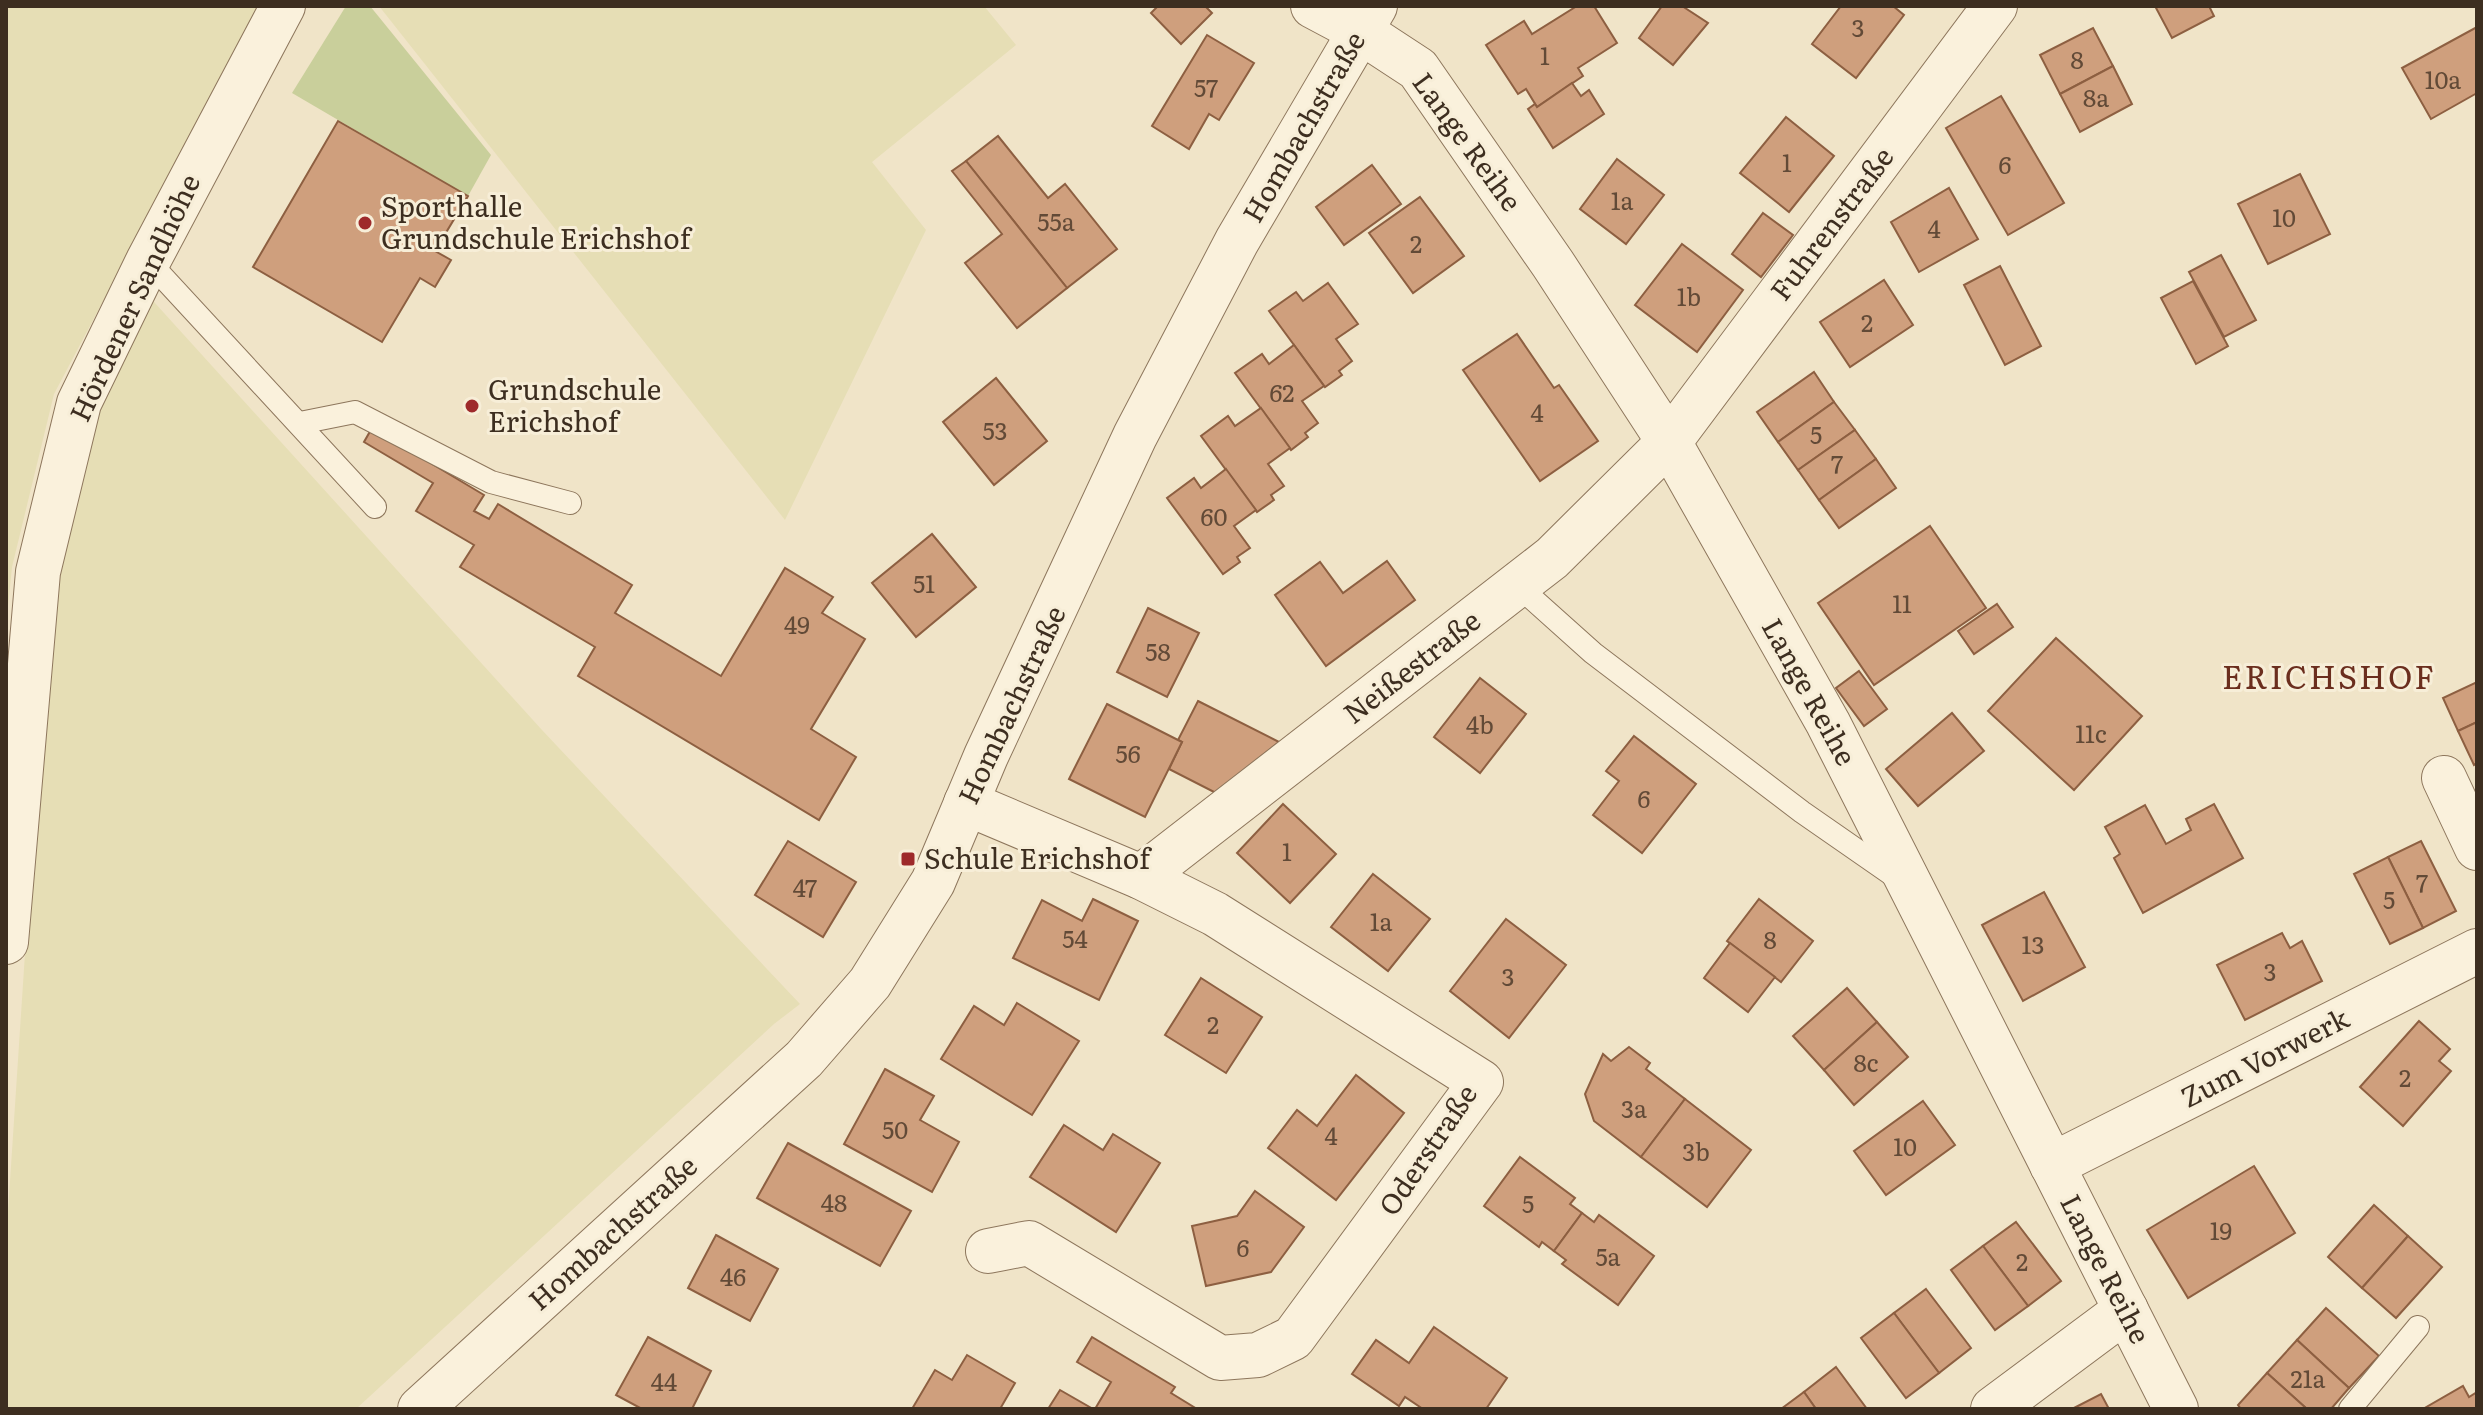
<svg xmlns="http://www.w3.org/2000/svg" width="2483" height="1415" viewBox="0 0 2483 1415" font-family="Literata,serif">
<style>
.farmland{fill:#e6deb5}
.green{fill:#c9cf9b}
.building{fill:#cf9f7d;stroke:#8d5f41;stroke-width:2}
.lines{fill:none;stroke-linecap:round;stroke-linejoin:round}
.service-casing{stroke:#8d765c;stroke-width:24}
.minor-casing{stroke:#8d765c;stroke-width:46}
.service{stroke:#faf1dc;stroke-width:22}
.minor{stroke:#faf1dc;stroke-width:44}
.poi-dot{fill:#9e2a2b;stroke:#f7eed8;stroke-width:3}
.labels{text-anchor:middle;stroke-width:6;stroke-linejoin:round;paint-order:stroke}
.number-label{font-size:24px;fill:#624a37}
.street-label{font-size:28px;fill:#3d2e20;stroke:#f7eed8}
.poi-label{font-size:28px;fill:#3d2e20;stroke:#f7eed8;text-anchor:start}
.quarter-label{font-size:32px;letter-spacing:2px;fill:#6b2e1e;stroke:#f7eed8}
</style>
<rect width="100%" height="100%" fill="#f0e4c8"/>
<g class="farmland">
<path d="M 6,6 L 259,6 L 54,394 L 12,567 L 6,626 Z"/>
<path d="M 379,6 L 984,6 L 1016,45 L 872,162 L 926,230 L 785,520 Z"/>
<path d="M 145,292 L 542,730 L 800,1004 L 774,1024 L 356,1409 L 6,1409 L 6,1242 L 50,574 L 94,409 Z"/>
</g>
<path class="green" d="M 346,6 L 370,6 L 491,155 L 468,196 L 292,93 Z"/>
<g class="building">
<path d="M 1158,6 L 1205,6 L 1212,13 L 1181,44 L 1151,13 Z"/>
<path d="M 1577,6 L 1594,6 L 1617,43 L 1578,68 L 1583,76 L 1537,107 L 1526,89 L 1518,94 L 1486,45 L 1524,21 L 1532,34 Z"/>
<path d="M 1662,6 L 1682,6 L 1708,23 L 1673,65 L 1639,38 Z"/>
<path d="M 1841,6 L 1893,6 L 1904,15 L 1856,78 L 1812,44 Z"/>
<path d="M 2155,6 L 2209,6 L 2214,16 L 2172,38 Z"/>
<path d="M 2477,27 L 2477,93 L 2431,119 L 2402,68 Z"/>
<path d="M 2093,28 L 2113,66 L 2060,94 L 2040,55 Z"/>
<path d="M 1207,35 L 1254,63 L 1219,120 L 1209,114 L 1189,149 L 1152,126 Z"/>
<path d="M 2113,66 L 2132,104 L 2080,132 L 2060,94 Z"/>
<path d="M 1572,83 L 1581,96 L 1589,90 L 1604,114 L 1553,148 L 1528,109 L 1535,104 L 1537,107 Z"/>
<path d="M 2001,96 L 2064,203 L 2008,235 L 1946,128 Z"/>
<path d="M 1786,117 L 1834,156 L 1789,212 L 1740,173 Z"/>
<path d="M 338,121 L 468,196 L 435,251 L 451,260 L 435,287 L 420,278 L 382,342 L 253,267 Z"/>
<path d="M 998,136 L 1048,198 L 1065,184 L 1117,249 L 1067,288 L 966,161 Z"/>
<path d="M 1617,159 L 1664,195 L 1626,244 L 1580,209 Z"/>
<path d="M 966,161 L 1067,288 L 1017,328 L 965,263 L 1002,234 L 952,171 Z"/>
<path d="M 1372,165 L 1401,204 L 1344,245 L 1316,207 Z"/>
<path d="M 2300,174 L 2330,234 L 2268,264 L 2238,204 Z"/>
<path d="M 1949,188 L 1978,239 L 1919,272 L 1891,222 Z"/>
<path d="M 1420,197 L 1464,256 L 1413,293 L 1369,233 Z"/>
<path d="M 1763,213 L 1793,235 L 1761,277 L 1732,254 Z"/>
<path d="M 1682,244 L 1743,290 L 1697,352 L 1635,305 Z"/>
<path d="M 2221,255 L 2256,320 L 2224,337 L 2189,272 Z"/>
<path d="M 2000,266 L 2041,346 L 2005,365 L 1964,285 Z"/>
<path d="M 1884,280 L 1913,325 L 1850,367 L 1820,322 Z"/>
<path d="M 2193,281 L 2228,346 L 2196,364 L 2161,298 Z"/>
<path d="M 1328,283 L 1358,324 L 1336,339 L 1352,361 L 1339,371 L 1342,375 L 1325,387 L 1269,311 L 1296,292 L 1303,301 Z"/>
<path d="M 1517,334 L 1554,388 L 1559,385 L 1598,441 L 1540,481 L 1463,370 Z"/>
<path d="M 1294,345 L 1324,386 L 1302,401 L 1318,423 L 1305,433 L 1308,437 L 1291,450 L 1235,373 L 1262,354 L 1269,364 Z"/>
<path d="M 1814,372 L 1834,402 L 1778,442 L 1757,412 Z"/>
<path d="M 996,378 L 1047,441 L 994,485 L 943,422 Z"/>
<path d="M 1834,402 L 1855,430 L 1798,470 L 1778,442 Z"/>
<path d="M 1261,408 L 1290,448 L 1268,464 L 1284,486 L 1271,495 L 1274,500 L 1257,512 L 1201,436 L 1228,416 L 1235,426 Z"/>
<path d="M 372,428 L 484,495 L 474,511 L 489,519 L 498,504 L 632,585 L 615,613 L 721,676 L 785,568 L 833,597 L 822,613 L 865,639 L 811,729 L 856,757 L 819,820 L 578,676 L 595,647 L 460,567 L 474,545 L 416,511 L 433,483 L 364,442 Z"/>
<path d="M 1855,430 L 1876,459 L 1819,500 L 1798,470 Z"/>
<path d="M 1876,459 L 1896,488 L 1839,528 L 1819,500 Z"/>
<path d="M 1226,469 L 1256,510 L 1234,526 L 1250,548 L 1237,557 L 1240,562 L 1223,574 L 1167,498 L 1194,478 L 1201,488 Z"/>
<path d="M 1930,526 L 1986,608 L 1874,685 L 1818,603 Z"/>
<path d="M 932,534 L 976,587 L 916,637 L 872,583 Z"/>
<path d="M 1387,561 L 1415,600 L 1326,666 L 1275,595 L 1320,562 L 1343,593 Z"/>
<path d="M 1997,604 L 2013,627 L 1974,654 L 1958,631 Z"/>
<path d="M 1148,608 L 1199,633 L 1167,697 L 1117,672 Z"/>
<path d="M 2056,638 L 2142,716 L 2074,790 L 1988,711 Z"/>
<path d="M 1859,671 L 1887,709 L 1864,726 L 1836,688 Z"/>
<path d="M 1480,678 L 1526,714 L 1480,773 L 1434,737 Z"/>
<path d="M 2477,682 L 2477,722 L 2458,731 L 2443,698 Z"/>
<path d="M 1198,701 L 1279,742 L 1216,793 L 1169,769 L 1182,742 L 1178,740 Z"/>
<path d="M 1107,704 L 1182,742 L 1145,817 L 1069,779 Z"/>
<path d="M 1952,713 L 1984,751 L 1918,806 L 1886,769 Z"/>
<path d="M 2477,722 L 2477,763 L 2474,765 L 2458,731 Z"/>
<path d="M 1634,736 L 1696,784 L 1642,853 L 1593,815 L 1619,781 L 1606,771 Z"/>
<path d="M 1283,804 L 1336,854 L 1290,903 L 1237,853 Z"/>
<path d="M 2214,804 L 2243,858 L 2143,913 L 2114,858 L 2120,854 L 2105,827 L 2145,805 L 2166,844 L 2191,830 L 2186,819 Z"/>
<path d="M 788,841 L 856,882 L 823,937 L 755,895 Z"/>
<path d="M 2421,841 L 2456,911 L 2423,928 L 2388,857 Z"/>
<path d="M 2388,857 L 2423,928 L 2390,944 L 2354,874 Z"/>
<path d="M 1373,874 L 1430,919 L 1388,971 L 1331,927 Z"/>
<path d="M 2044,892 L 2085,967 L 2023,1001 L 1982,925 Z"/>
<path d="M 1093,899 L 1138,921 L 1099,1000 L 1013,958 L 1042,900 L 1082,921 Z"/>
<path d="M 1759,899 L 1813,941 L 1781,982 L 1727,941 Z"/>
<path d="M 1506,919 L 1566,965 L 1509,1038 L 1450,991 Z"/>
<path d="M 2282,933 L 2290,948 L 2302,941 L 2322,981 L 2245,1020 L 2217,965 Z"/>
<path d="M 1730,943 L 1775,977 L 1748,1012 L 1704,978 Z"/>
<path d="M 1201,978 L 1262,1017 L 1226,1073 L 1165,1035 Z"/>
<path d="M 1847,988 L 1877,1022 L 1824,1070 L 1793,1036 Z"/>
<path d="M 1017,1003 L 1079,1041 L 1032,1115 L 941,1059 L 974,1006 L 1004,1025 Z"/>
<path d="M 2419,1021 L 2450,1049 L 2439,1061 L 2451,1071 L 2403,1126 L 2360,1087 Z"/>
<path d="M 1877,1022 L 1908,1057 L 1854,1105 L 1824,1070 Z"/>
<path d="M 1629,1047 L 1650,1063 L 1646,1069 L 1685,1099 L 1641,1157 L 1594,1121 L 1585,1094 L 1603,1054 L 1611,1061 Z"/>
<path d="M 885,1069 L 934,1096 L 920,1120 L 959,1142 L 932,1192 L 844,1144 Z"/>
<path d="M 1356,1075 L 1404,1113 L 1336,1200 L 1268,1148 L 1297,1110 L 1317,1126 Z"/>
<path d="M 1685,1099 L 1751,1150 L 1707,1207 L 1641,1157 Z"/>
<path d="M 1923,1101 L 1955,1145 L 1886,1195 L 1854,1151 Z"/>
<path d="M 1064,1125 L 1103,1150 L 1113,1134 L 1160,1163 L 1116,1232 L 1030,1177 Z"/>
<path d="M 788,1143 L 911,1211 L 880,1266 L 757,1198 Z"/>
<path d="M 1520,1157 L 1575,1198 L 1570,1204 L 1582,1213 L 1554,1251 L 1542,1242 L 1539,1247 L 1484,1206 Z"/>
<path d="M 2254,1166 L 2295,1233 L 2188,1298 L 2147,1230 Z"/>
<path d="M 1255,1191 L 1304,1227 L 1271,1272 L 1206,1286 L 1192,1226 L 1237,1216 Z"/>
<path d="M 2374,1205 L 2408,1236 L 2362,1288 L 2328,1257 Z"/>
<path d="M 1582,1213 L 1594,1222 L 1599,1215 L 1654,1256 L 1618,1305 L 1562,1264 L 1566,1260 L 1554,1251 Z"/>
<path d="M 2016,1222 L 2061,1281 L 2028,1306 L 1983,1246 Z"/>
<path d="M 716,1235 L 778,1269 L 750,1321 L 688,1288 Z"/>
<path d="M 2408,1236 L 2442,1267 L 2396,1318 L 2362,1288 Z"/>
<path d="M 1983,1246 L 2028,1306 L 1995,1330 L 1951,1270 Z"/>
<path d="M 1926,1289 L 1971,1348 L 1939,1373 L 1894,1313 Z"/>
<path d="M 2326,1308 L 2379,1356 L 2349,1388 L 2297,1340 Z"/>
<path d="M 1894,1313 L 1939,1373 L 1906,1398 L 1861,1338 Z"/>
<path d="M 1434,1327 L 1507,1378 L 1486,1409 L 1423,1409 L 1405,1397 L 1399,1406 L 1352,1374 L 1376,1340 L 1409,1363 Z"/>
<path d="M 648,1337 L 711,1371 L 692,1409 L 642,1409 L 616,1395 Z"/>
<path d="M 1092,1337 L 1175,1387 L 1171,1393 L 1197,1409 L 1095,1409 L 1111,1382 L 1077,1362 Z"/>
<path d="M 2297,1340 L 2349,1388 L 2331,1409 L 2307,1409 L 2267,1373 Z"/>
<path d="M 967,1355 L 1015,1383 L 1000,1409 L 912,1409 L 935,1370 L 952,1380 Z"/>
<path d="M 1836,1367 L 1867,1409 L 1816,1409 L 1804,1392 Z"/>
<path d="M 2267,1373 L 2307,1409 L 2241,1409 L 2238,1405 Z"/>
<path d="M 2463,1386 L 2469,1397 L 2477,1392 L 2477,1409 L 2423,1409 Z"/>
<path d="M 1060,1390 L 1093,1409 L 1048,1409 Z"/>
<path d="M 1804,1392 L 1816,1409 L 1781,1409 Z"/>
<path d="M 2101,1394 L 2109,1409 L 2072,1409 Z"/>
</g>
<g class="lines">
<g class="service-casing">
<g id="service">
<path d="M 148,261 L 375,507"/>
<path d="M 300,423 L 355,412 L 491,482 L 570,503"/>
<path d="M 1517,585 L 1593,653 L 1802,812 L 1897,878"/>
<path d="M 2350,1409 L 2418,1327"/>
</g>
</g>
<g class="minor-casing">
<g id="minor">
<path d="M 1313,6 L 1360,31 L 1418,69 L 1553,264 L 1669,442 L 1828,723 L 2176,1409"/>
<path d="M 2444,778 L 2477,848"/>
<path d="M 966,803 L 1141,877 L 1215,914 L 1481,1082 L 1293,1338 L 1258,1355 L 1220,1358 L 1029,1243 L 988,1251"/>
<path d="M 1141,877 L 1552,558 L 1669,442 L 1995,6"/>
<path d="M 6,942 L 38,572 L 79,403 L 148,261 L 283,6"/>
<path d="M 2052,1165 L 2477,951"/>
<path d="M 420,1409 L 804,1059 L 870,983 L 933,882 L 986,756 L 1135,436 L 1237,241 L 1375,6"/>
<path d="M 1993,1409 L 2126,1310"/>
</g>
</g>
<use href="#service" class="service"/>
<use href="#minor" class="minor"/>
</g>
<g class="poi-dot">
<circle cx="365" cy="223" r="8"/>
<circle cx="472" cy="406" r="8"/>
<rect x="900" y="851" width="16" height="16" rx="4"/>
</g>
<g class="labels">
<g class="number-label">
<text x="1858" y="37">3</text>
<text x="1545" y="65">1</text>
<text x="2077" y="69">8</text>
<text x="2443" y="89">10a</text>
<text x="1206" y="97">57</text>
<text x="2096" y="107">8a</text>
<text x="1787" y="172">1</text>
<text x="2005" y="174">6</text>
<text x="1622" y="210">1a</text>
<text x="2284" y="227">10</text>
<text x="1056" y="231">55a</text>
<text x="1934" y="238">4</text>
<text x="1416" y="253">2</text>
<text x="1689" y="306">1b</text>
<text x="1867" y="332">2</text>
<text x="1282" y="402">62</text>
<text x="1537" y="422">4</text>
<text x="995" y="440">53</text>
<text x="1816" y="444">5</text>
<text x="1837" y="473">7</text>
<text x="1214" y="526">60</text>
<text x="924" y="593">51</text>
<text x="1902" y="613">11</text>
<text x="797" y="634">49</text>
<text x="1158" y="661">58</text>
<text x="1480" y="734">4b</text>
<text x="2091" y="743">11c</text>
<text x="1128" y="763">56</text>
<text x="1644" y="808">6</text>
<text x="1287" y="861">1</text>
<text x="2422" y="892">7</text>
<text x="805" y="897">47</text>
<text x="2389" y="909">5</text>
<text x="1381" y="931">1a</text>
<text x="1075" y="948">54</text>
<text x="1770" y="949">8</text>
<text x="2033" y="954">13</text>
<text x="2270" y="981">3</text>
<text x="1508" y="986">3</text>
<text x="1213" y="1034">2</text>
<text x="1866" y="1072">8c</text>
<text x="2405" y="1087">2</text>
<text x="1634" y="1118">3a</text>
<text x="895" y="1139">50</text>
<text x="1331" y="1145">4</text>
<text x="1905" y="1156">10</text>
<text x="1696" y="1161">3b</text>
<text x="834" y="1212">48</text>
<text x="1528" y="1213">5</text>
<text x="2221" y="1240">19</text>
<text x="1243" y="1257">6</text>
<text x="1608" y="1266">5a</text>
<text x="2022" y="1271">2</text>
<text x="733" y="1286">46</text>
<text x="2308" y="1388">21a</text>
<text x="664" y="1391">44</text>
</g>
<g class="street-label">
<text transform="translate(1304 127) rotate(-60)" y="10">Hombachstraße</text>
<text transform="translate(1467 142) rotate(54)" y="10">Lange Reihe</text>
<text transform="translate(1832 224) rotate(-53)" y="10">Fuhrenstraße</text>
<text transform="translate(135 298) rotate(-65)" y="10">Hördener Sandhöhe</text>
<text transform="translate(1412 667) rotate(-38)" y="10">Neißestraße</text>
<text transform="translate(1809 692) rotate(61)" y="10">Lange Reihe</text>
<text transform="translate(1012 705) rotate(-65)" y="10">Hombachstraße</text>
<text transform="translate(2265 1058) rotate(-27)" y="10">Zum Vorwerk</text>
<text transform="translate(1428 1150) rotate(-56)" y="10">Oderstraße</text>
<text transform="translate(613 1233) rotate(-42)" y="10">Hombachstraße</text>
<text transform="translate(2105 1269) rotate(63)" y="10">Lange Reihe</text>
</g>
<g class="poi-label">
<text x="381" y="217">Sporthalle<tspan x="381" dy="32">Grundschule Erichshof</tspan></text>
<text x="488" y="400">Grundschule<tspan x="488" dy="32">Erichshof</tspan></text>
<text x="924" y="869">Schule Erichshof</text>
</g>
<g class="quarter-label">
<text x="2329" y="689">ERICHSHOF</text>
</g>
</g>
<rect width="2483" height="1415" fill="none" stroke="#3d2e20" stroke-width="16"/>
</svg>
